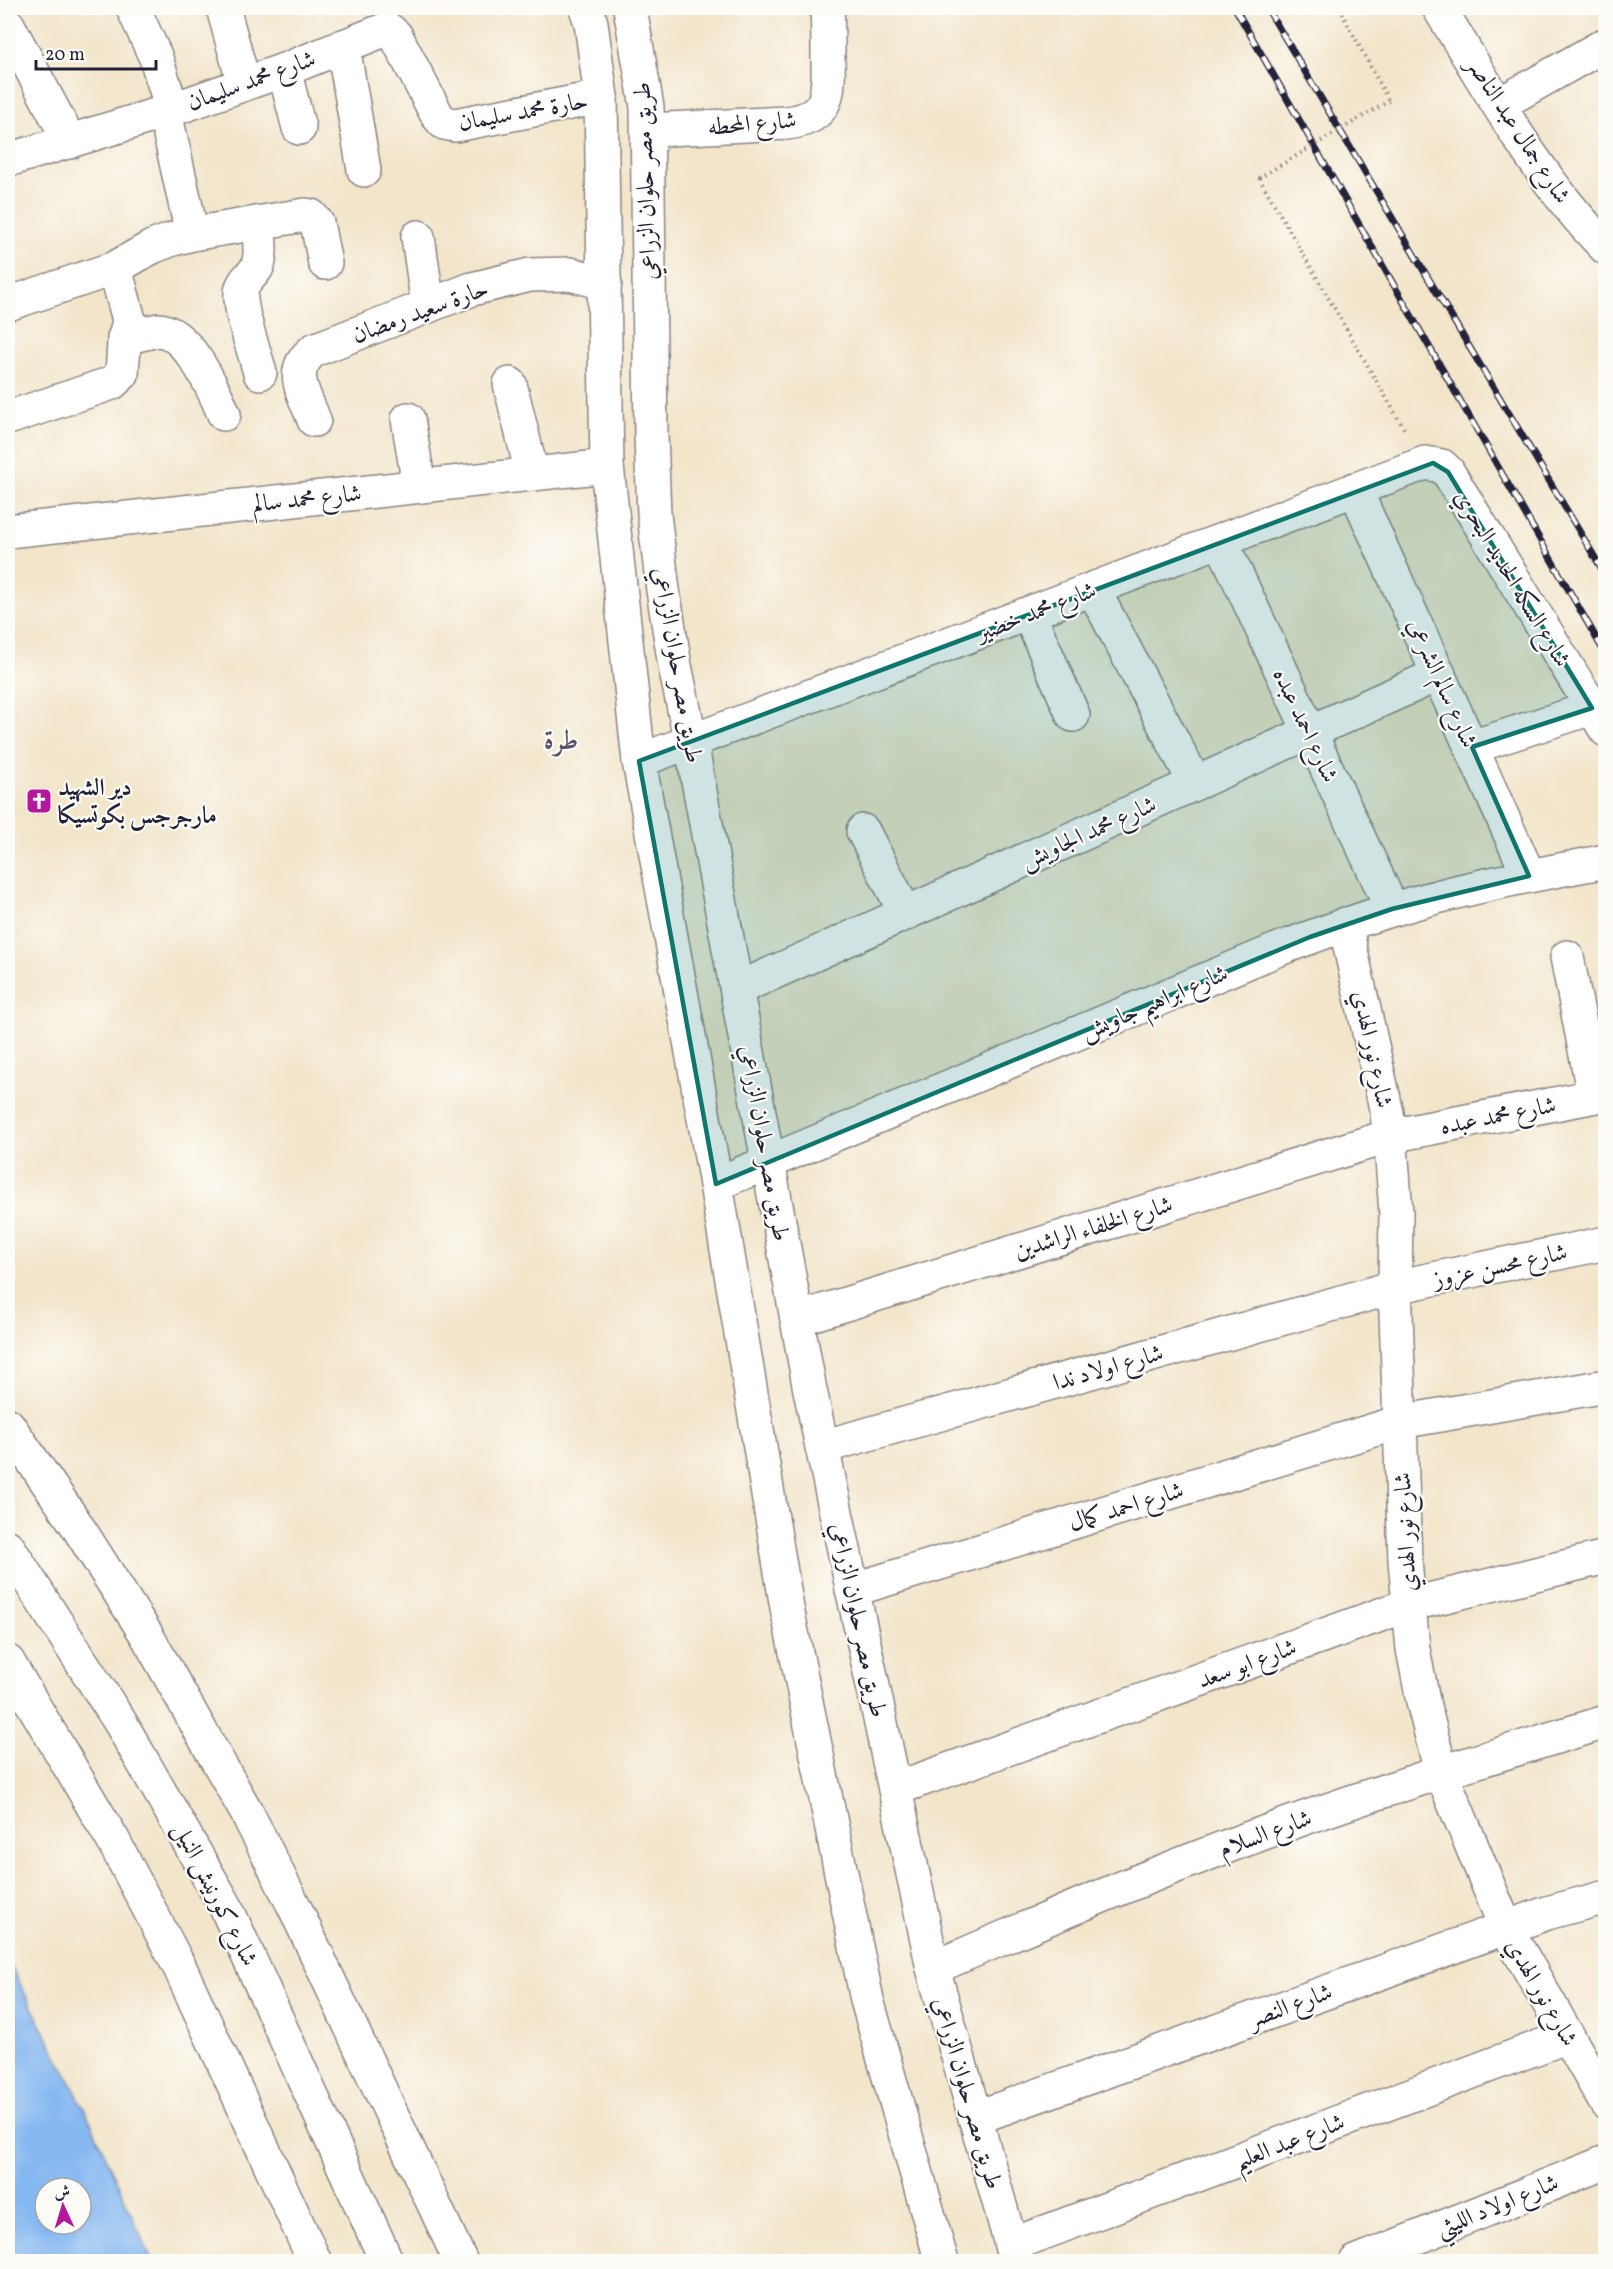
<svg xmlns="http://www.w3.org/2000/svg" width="1613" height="2269" viewBox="0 0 1613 2269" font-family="Vollkorn,Amiri,serif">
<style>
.water{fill:#85b7f1;stroke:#546c96;stroke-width:1.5;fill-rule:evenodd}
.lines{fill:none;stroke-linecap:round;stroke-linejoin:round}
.minor-casing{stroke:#8a8482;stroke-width:36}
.highway-casing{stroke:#8a8482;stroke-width:36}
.path{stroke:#8a8482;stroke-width:4;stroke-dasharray:1.5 4.5;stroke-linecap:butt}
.minor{stroke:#fff;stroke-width:33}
.highway{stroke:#fff;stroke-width:33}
.rail-casing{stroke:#22223b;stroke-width:7}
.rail{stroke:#fdfcf7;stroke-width:4.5;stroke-dasharray:14;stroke-linecap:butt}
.path-bridge{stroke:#8a8482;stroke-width:4;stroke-dasharray:1.5 4.5;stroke-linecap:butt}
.marked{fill:#0f766e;fill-opacity:0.2;stroke:#0f766e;stroke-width:4.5;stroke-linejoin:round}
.labels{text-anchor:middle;stroke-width:4.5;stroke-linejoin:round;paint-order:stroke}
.street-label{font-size:24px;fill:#22223b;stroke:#fdfcf7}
.poi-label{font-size:24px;font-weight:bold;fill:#22223b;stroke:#fdfcf7;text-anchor:start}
.quarter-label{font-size:27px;font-weight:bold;fill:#5e506c;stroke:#fdfcf7}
</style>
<rect width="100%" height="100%" fill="#fdfcf7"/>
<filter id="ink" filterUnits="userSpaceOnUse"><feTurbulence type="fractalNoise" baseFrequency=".0167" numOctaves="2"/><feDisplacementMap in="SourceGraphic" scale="12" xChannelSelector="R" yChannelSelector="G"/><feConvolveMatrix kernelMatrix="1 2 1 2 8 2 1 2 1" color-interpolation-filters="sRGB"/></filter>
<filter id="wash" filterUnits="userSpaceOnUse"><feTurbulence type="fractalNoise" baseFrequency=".008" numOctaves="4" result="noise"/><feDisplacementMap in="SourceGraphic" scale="24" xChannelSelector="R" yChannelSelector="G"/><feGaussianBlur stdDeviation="1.35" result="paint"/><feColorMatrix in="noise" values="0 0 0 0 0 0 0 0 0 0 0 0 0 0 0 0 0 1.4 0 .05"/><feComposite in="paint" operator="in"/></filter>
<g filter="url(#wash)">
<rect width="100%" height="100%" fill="#f2e5ca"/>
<path class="water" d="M 8,1961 L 88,2116 L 152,2261 L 8,2261 ZM 45,2188 L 81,2188 L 81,2224 L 45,2224 Z"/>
</g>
<g filter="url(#ink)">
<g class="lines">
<g class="minor-casing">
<g id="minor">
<path d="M 133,8 L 156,58 L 172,109"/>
<path d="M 223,8 L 244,84"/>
<path d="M 586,8 L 591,23 L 601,97 L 607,466 L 639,761 L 716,1184 L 787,1608 L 867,2000 L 942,2262"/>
<path d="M 630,8 L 647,107 L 651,436 L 654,514 L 663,590 L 675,666 L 691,742 L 810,1390 L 933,1968 L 1016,2262"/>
<path d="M 1439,8 C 1490,90 1537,178 1606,248"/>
<path d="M 8,25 L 70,142"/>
<path d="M 343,46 L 364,170"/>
<path d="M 284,70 L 299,128"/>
<path d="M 1500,104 L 1606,44"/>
<path d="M 165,112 L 192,234"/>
<path d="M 648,130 L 787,123 C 829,118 829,95 828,59 C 828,42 828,25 827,8"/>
<path d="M 8,160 L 165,112 L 284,70 L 384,30 L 389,30 L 396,36 L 437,115 L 444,123 L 455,125 L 601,97"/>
<path d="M 258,223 C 259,236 263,258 256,269 C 250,278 243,280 241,292 C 239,312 255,352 260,373"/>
<path d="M 418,237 L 428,306"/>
<path d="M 8,304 L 115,268 L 152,247 L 173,239 L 192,234 L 305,215 L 311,216 L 317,223 L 325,263"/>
<path d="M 124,338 L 158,330 C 188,331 214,390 224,414"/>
<path d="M 510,384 L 532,474"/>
<path d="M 8,418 L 112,383 L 122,374 L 124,343 L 129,320 L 115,268"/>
<path d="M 408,419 L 419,486"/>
<path d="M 314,420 C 304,393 287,371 314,350 L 472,289 L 530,275 L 570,274 L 605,283"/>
<path d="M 1355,489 L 1529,876"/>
<path d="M 8,531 L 607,466"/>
<path d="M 1221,541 L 1392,909"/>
<path d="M 1093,589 L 1195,783"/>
<path d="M 1029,614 L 1073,715"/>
<path d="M 1472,747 L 1592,708"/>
<path d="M 639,761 L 1425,463 L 1442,466 L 1448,472 L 1606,730"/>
<path d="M 863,831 L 906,914"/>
<path d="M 1345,924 L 1387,1113 L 1391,1146 L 1396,1213 L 1395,1287 L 1405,1560 L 1413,1649 L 1424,1706 L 1441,1772 L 1506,1928 L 1606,2103"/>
<path d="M 1567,957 L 1594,1096"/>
<path d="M 737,989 L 1439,674"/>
<path d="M 716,1184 L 1274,951 C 1313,936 1351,922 1391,910 C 1461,888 1534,875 1606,861"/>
<path d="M 797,1319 L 1390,1136 L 1606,1094"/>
<path d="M 8,1425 L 74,1521 L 146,1634 L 247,1813 L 294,1906 L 461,2262"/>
<path d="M 822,1447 L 1395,1287 L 1606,1243"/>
<path d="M 852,1590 L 1400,1422 L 1606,1386"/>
<path d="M 895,1789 L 1408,1605 L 1606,1557"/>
<path d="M 933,1968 C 1044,1920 1155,1872 1269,1831 C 1380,1790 1493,1756 1606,1722"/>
<path d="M 975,2118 L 1547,1913 L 1606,1897"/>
<path d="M 1011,2245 L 1568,2036"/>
<path d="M 1356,2262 L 1606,2162"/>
</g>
</g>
<g class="highway-casing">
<g id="highway">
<path d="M 8,1547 L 120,1722 L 226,1907 L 387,2262"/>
<path d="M 8,1662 L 113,1840 L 180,1968 L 315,2262"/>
</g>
</g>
<g class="path">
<path d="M 1339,8 L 1389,101"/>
<path d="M 1259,178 L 1406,432"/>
</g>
<use href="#minor" class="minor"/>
<use href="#highway" class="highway"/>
<g class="rail-casing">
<g id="rail">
<path d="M 1235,8 L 1606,655"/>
<path d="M 1267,8 L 1606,576"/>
</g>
</g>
<use href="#rail" class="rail"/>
<path class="path-bridge" d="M 1259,178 L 1389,101"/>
</g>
</g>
<path class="marked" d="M 1433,463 L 1448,472 L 1592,708 L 1472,747 L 1529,876 L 1392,909 L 1310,937 L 716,1184 L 639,761 Z"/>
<defs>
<g id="church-square" transform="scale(1.35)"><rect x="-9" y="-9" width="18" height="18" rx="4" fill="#b5179e" stroke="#fdfcf7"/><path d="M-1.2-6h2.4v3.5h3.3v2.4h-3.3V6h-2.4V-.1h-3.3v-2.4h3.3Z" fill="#fff"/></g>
</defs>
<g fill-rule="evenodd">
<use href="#church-square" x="39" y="801"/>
</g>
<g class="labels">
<g class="street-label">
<text transform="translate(251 80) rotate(-20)" y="8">شارع محمد سليمان</text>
<text transform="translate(523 111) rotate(-10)" y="8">حارة محمد سليمان</text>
<text transform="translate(752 123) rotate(-5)" y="8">شارع المحطه</text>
<text transform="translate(1519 130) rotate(57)" y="8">شارع جمال عبد الناصر</text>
<text transform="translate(645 181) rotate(-92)" y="8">طريق مصر حلوان الزراعي</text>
<text transform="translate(420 311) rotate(-20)" y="8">حارة سعيد رمضان</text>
<text transform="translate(307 498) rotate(-6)" y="8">شارع محمد سالم</text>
<text transform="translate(1513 578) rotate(59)" y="8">شارع السكه الحديد البحري</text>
<text transform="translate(1036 611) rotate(-21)" y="8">شارع محمد خضير</text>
<text transform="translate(678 665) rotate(80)" y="8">طريق مصر حلوان الزراعي</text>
<text transform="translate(1443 683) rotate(66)" y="8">شارع سالم الشرعي</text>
<text transform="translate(1306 725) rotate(65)" y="8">شارع احمد عبده</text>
<text transform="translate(1088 832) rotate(-24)" y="8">شارع محمد الجاويش</text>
<text transform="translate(1154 1002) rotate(-23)" y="8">شارع ابراهيم جاويش</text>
<text transform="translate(1373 1049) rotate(78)" y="8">شارع نور الهدي</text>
<text transform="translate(1498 1115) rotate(-11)" y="8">شارع محمد عبده</text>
<text transform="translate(765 1143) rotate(80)" y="8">طريق مصر حلوان الزراعي</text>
<text transform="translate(1093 1227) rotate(-17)" y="8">شارع الخلفاء الراشدين</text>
<text transform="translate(1500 1265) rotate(-12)" y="8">شارع محسن عزوز</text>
<text transform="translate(1108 1367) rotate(-16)" y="8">شارع اولاد ندا</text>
<text transform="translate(1126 1506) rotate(-17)" y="8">شارع احمد كمال</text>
<text transform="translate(1405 1532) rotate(-93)" y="8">شارع نور الهدي</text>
<text transform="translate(859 1620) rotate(78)" y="8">طريق مصر حلوان الزراعي</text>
<text transform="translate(1247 1663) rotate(-20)" y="8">شارع ابو سعد</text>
<text transform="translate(1265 1833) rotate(-20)" y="8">شارع السلام</text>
<text transform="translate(216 1894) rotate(63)" y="8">شارع كورنيش النيل</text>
<text transform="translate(1542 1992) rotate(60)" y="8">شارع نور الهدي</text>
<text transform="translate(1290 2005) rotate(-20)" y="8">شارع النصر</text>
<text transform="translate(968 2093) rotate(74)" y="8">طريق مصر حلوان الزراعي</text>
<text transform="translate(1289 2141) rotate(-21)" y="8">شارع عبد العليم</text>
<text transform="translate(1497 2205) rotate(-22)" y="8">شارع اولاد الليثي</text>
</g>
<g class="poi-label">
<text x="58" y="795">دير الشهيد<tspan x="58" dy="28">مارجرجس بكوتسيكا</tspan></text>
</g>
<g class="quarter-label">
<text x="561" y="749">طرة</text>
</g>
</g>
<rect width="1613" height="2269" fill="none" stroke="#fdfcf7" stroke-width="30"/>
<g transform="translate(63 2206) rotate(356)"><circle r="28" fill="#fdfcf7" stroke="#a5a5ac" stroke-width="1.5"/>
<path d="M0-4.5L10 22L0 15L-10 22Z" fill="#b5179e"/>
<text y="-9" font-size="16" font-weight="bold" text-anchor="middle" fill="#22223b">ش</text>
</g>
<path d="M36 60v9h120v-9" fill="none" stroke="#22223b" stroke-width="3"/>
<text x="45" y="60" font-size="18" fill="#22223b" stroke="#fdfcf7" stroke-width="4.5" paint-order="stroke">20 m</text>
</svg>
